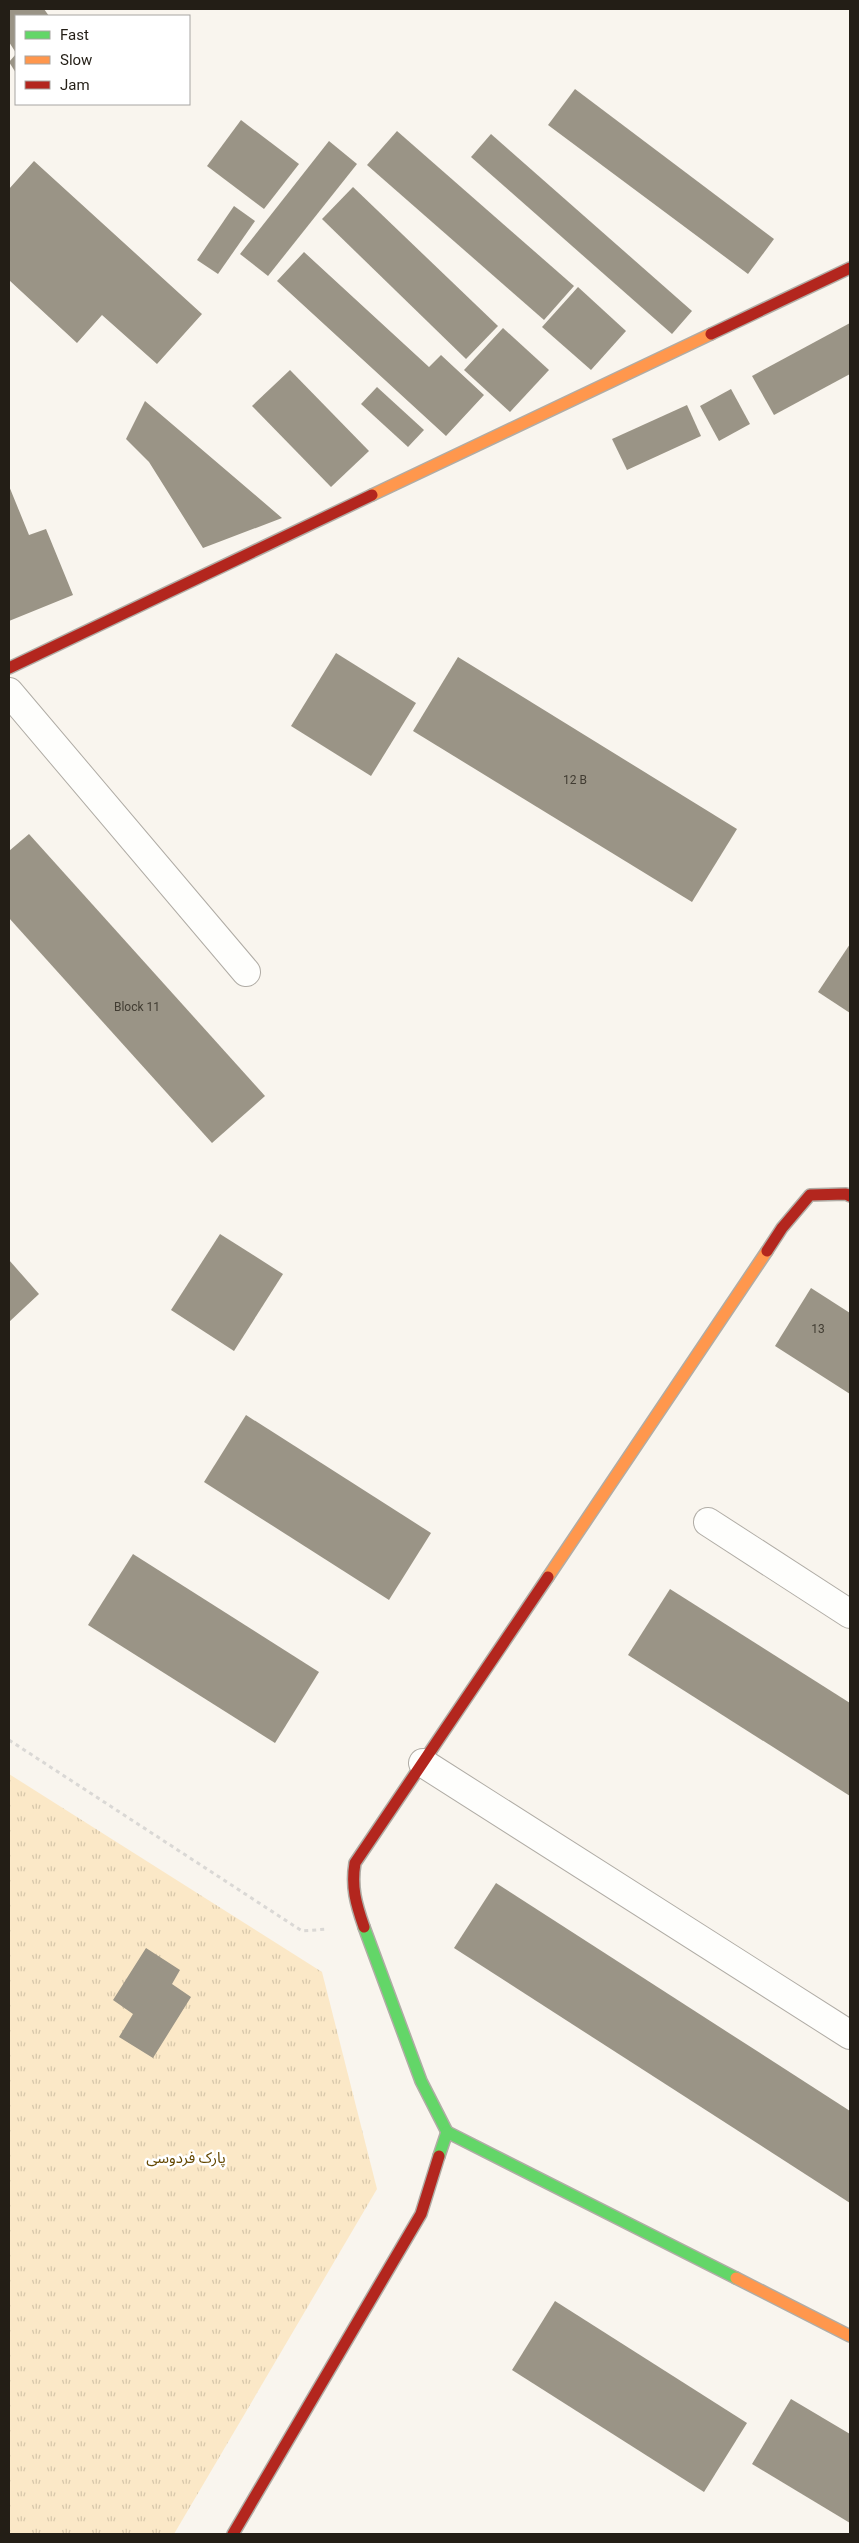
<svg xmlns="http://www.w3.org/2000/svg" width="859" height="2543" viewBox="0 0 859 2543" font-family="Roboto,'Noto Sans Arabic',sans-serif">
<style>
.grass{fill:url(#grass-tufts)}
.building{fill:#9a9486}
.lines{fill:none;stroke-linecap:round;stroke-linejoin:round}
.street-casing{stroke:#b0aca5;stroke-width:30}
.fast-casing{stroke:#b0aca5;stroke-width:14}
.slow-casing{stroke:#b0aca5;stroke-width:14}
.jam-casing{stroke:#b0aca5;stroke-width:14}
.path{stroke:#dad8d5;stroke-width:3;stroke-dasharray:4 4;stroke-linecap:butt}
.street{stroke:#fefefc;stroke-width:28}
.fast{stroke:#63d668;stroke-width:11}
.slow{stroke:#ff974d;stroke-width:11}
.jam{stroke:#b3261e;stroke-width:11}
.labels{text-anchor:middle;stroke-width:5;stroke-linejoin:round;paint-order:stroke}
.number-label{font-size:12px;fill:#413c32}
.park-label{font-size:15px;fill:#644700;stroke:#fff}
</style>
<defs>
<pattern id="grass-tufts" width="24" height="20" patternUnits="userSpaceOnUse" patternTransform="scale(1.25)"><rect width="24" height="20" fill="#fbe8c7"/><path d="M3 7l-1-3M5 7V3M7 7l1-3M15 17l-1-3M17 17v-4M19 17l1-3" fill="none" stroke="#d7c7aa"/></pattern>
</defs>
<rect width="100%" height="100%" fill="#f9f5ee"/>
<path class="grass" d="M 9,1774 L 322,1972 L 377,2189 L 174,2534 L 9,2534 Z"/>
<g class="building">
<path d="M 9,9 L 44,9 L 49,16 L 16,16 L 16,53 L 9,42 Z"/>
<path d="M 16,54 L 16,73 L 9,62 Z"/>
<path d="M 575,89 L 774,239 L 748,274 L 548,125 Z"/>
<path d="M 241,120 L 299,164 L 264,209 L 207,166 Z"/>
<path d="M 397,131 L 574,286 L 544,320 L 367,165 Z"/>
<path d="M 491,134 L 692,311 L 672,334 L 471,157 Z"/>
<path d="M 329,141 L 357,164 L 268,276 L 240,254 Z"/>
<path d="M 34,161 L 202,314 L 157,364 L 102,315 L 77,343 L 9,280 L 9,189 Z"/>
<path d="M 353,187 L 498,326 L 466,359 L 322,219 Z"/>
<path d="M 234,206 L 255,221 L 218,274 L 197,260 Z"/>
<path d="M 304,252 L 429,367 L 441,355 L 484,395 L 446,436 L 277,281 Z"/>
<path d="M 578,287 L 626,331 L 591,370 L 542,327 Z"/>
<path d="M 850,323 L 850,374 L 774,415 L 752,376 Z"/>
<path d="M 503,328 L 549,370 L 510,412 L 464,370 Z"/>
<path d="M 290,370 L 369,451 L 331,487 L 252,406 Z"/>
<path d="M 377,387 L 424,430 L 408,447 L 361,404 Z"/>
<path d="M 731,389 L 750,424 L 719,441 L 700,406 Z"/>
<path d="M 145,401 L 282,518 L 203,548 L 149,462 L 126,439 Z"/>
<path d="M 687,405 L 701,436 L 627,470 L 612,439 Z"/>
<path d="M 9,486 L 29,535 L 46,529 L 73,595 L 9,621 Z"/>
<path d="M 336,653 L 416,703 L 371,776 L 291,726 Z"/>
<path d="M 458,657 L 737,829 L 692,902 L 413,731 Z"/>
<path d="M 29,834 L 265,1096 L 212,1143 L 9,918 L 9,851 Z"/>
<path d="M 850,944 L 850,1013 L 818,992 Z"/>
<path d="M 220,1234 L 283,1274 L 234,1351 L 171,1310 Z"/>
<path d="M 9,1260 L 39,1294 L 9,1322 Z"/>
<path d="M 811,1288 L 850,1313 L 850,1394 L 775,1346 Z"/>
<path d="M 246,1415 L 431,1533 L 389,1600 L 204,1482 Z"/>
<path d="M 133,1554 L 319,1672 L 275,1743 L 88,1625 Z"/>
<path d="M 670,1589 L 850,1703 L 850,1796 L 628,1655 Z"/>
<path d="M 496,1883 L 850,2111 L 850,2203 L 454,1948 Z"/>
<path d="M 146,1948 L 180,1970 L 172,1984 L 191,1997 L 153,2058 L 119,2037 L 133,2014 L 113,2000 Z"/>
<path d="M 555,2301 L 747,2423 L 704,2492 L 512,2370 Z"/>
<path d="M 791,2399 L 850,2434 L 850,2523 L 752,2464 Z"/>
</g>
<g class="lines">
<g class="street-casing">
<g id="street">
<path d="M 9,692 L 246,972"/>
<path d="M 708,1522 L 850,1614"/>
<path d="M 423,1763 L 850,2035"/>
</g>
</g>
<g class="fast-casing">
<g id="fast">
<path d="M 364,1927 L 421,2081 L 447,2132"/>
<path d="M 439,2156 L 447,2132 L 736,2278"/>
</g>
</g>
<g class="slow-casing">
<g id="slow">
<path d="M 372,495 L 711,334"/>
<path d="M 548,1577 L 767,1251"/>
<path d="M 736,2278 L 850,2336"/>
</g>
</g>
<g class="jam-casing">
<g id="jam">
<path d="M 711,334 L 850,268"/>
<path d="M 9,668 L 372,495"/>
<path d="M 767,1251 L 782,1228 L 810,1195 L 846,1194 L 850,1196"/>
<path d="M 364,1927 C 356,1904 351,1887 355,1863 L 548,1577"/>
<path d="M 233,2534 L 421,2214 L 439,2156"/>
</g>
</g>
<path class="path" d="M 9,1740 L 302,1931 L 328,1929"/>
<use href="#street" class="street"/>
<use href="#fast" class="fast"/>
<use href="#slow" class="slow"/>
<use href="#jam" class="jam"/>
</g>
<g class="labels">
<g class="number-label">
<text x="575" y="784">12 B</text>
<text x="137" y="1011">Block 11</text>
<text x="818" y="1333">13</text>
</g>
<g class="park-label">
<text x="186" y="2163">پارک فردوسی</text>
</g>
</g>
<rect width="859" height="2543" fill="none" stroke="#231e16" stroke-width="20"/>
<rect x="15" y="15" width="175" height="90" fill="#ffffff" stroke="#a7a5a2"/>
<rect x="25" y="31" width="25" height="8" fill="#63d668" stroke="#a7a5a2"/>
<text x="60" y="40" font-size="15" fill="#231e16">Fast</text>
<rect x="25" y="56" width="25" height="8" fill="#ff974d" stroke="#a7a5a2"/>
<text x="60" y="65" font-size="15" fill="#231e16">Slow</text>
<rect x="25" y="81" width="25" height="8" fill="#b3261e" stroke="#a7a5a2"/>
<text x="60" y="90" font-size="15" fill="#231e16">Jam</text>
</svg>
